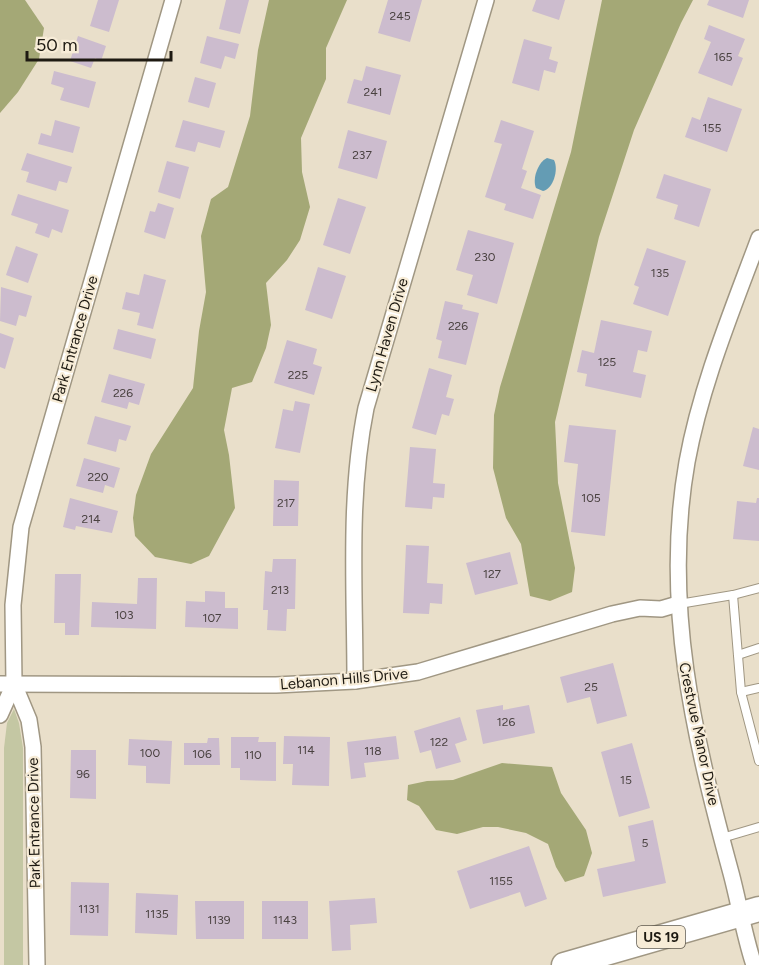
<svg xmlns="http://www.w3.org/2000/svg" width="759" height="965" viewBox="0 0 759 965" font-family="Figtree,sans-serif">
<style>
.green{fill:#c4c7a3}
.forest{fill:#a4a876}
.water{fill:#649cb4}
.building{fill:#ccbcce}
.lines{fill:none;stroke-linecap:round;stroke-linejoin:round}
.lane-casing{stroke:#a09783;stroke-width:10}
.street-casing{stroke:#a09783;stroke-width:18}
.primary-casing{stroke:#a09783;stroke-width:27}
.lane{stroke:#fff;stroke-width:8}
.street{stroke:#fff;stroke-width:15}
.primary{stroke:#fff;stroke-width:24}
.labels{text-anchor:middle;stroke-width:4.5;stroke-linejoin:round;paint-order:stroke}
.number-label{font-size:12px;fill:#4a4241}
.shield{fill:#f7ecd7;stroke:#5f594d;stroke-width:1.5}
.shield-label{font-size:14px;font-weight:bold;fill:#1e1a12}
.street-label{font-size:15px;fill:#1e1a12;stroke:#f7ecd7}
</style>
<rect width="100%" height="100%" fill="#e9dfca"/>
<path class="green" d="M 14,709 L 19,723 L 23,748 L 23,965 L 4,965 L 4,748 L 7,723 Z"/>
<g class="forest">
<path d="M 0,0 L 25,0 L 44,28 L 39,59 L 18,92 L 0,113 Z"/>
<path d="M 269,0 L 347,0 L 326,48 L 326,79 L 301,138 L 302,172 L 310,207 L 300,240 L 287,260 L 266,283 L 271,325 L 266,348 L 252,382 L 232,388 L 224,430 L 229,455 L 235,508 L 209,556 L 191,564 L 155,557 L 135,536 L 133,518 L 136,495 L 151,454 L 193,388 L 199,331 L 206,292 L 201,236 L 211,199 L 228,187 L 250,116 L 258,50 Z"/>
<path d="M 602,0 L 693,0 L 681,23 L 634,130 L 599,237 L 555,422 L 558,483 L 575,568 L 572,592 L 550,601 L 530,596 L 521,544 L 506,518 L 493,468 L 494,415 L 500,387 L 571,152 Z"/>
<path d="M 502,763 L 552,767 L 561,793 L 586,830 L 592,853 L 584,876 L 565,882 L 556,867 L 548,844 L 526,833 L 498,827 L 483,827 L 457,834 L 436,830 L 419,806 L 407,800 L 408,785 L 427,781 L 453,780 Z"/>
</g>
<path class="water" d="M 547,158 L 554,160 C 559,170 553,189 543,191 L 536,188 C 532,179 538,162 547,158 Z"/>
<g class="building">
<path d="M 98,0 L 119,0 L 109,32 L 90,26 Z"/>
<path d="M 226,0 L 249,0 L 240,34 L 219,29 Z"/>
<path d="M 388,0 L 422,0 L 410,42 L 378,33 Z"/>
<path d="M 536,0 L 565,0 L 559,20 L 532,11 Z"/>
<path d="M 709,0 L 749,0 L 743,18 L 707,5 Z"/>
<path d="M 709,25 L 745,39 L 738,56 L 743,58 L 732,86 L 698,73 L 711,42 L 704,39 Z"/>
<path d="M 78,36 L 106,46 L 101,61 L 95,58 L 91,68 L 70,61 Z"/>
<path d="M 207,36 L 239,44 L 235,59 L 225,56 L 221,69 L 200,63 Z"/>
<path d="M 524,39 L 552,47 L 549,59 L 558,62 L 555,73 L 544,70 L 539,91 L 512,83 Z"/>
<path d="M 366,66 L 401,75 L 390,115 L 347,103 L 354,79 L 362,81 Z"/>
<path d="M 54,71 L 96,82 L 89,108 L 60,100 L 64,88 L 51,84 Z"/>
<path d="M 195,77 L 216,83 L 209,108 L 188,102 Z"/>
<path d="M 708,97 L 742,109 L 727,152 L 685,137 L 692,117 L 700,120 Z"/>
<path d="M 55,120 L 80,127 L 73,153 L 38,144 L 41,133 L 51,136 Z"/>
<path d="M 183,120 L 225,131 L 220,148 L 198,142 L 195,152 L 175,147 Z"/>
<path d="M 501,120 L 534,131 L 522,169 L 527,171 L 521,188 L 541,195 L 533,219 L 504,210 L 506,204 L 485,197 L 502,144 L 494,142 Z"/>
<path d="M 348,130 L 387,141 L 377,179 L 338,168 Z"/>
<path d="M 27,153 L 72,167 L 67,183 L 59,181 L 56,191 L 26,182 L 29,172 L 21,170 Z"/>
<path d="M 167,161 L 189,167 L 180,199 L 158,192 Z"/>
<path d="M 664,174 L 711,189 L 699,227 L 674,219 L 678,205 L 656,198 Z"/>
<path d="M 18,194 L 69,210 L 62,233 L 52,229 L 49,238 L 35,233 L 38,224 L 11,215 Z"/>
<path d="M 338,198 L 366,207 L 350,254 L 323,245 Z"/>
<path d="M 158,203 L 174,208 L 165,239 L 144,232 L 150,211 L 155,212 Z"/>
<path d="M 468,230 L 514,243 L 497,304 L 467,295 L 473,275 L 456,270 Z"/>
<path d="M 16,246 L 38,254 L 28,283 L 6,275 Z"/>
<path d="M 647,248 L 686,261 L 668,316 L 633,304 L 639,287 L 634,285 Z"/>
<path d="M 318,267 L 346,276 L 332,319 L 305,310 Z"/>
<path d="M 144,274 L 166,280 L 153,329 L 137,325 L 140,313 L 122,309 L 126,292 L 139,295 Z"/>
<path d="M 1,287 L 32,296 L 26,317 L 19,315 L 16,326 L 0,321 Z"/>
<path d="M 445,301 L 463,305 L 462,309 L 479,313 L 466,365 L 438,358 L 442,341 L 436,339 Z"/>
<path d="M 601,320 L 652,331 L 647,352 L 638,350 L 633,372 L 646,375 L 641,398 L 585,386 L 587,374 L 577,372 L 582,350 L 594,353 Z"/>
<path d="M 118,329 L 156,339 L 151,359 L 113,349 Z"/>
<path d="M 0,333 L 14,338 L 5,369 L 0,367 Z"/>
<path d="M 287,340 L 317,349 L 313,364 L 322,367 L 314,395 L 274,383 Z"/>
<path d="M 429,368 L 452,375 L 446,397 L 454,399 L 449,416 L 442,414 L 436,435 L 412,428 Z"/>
<path d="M 109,374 L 145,384 L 139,405 L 129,402 L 127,409 L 101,402 Z"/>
<path d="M 295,401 L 310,404 L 300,453 L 275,448 L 283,409 L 293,411 Z"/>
<path d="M 95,416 L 131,426 L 126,441 L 119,439 L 116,452 L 87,444 Z"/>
<path d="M 569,425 L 616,430 L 605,536 L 571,532 L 578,464 L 564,462 Z"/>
<path d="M 753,427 L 759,429 L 759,470 L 743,466 Z"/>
<path d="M 410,447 L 436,449 L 433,483 L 445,484 L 444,498 L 433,497 L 432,509 L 405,507 Z"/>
<path d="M 84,458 L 120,468 L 114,488 L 105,485 L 103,493 L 76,486 Z"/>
<path d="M 274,480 L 299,481 L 298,526 L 273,526 Z"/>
<path d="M 70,498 L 118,511 L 112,533 L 76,526 L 75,530 L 63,527 Z"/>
<path d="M 757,498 L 759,498 L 759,541 L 733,539 L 737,501 L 756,503 Z"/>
<path d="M 406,545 L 429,546 L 427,583 L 443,584 L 442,604 L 430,603 L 429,614 L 403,613 Z"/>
<path d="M 510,552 L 518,584 L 475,595 L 466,563 Z"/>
<path d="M 273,559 L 296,559 L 295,609 L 287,609 L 286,631 L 267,630 L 268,610 L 263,610 L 265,571 L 272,572 Z"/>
<path d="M 55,574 L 81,574 L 79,635 L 65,635 L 65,623 L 54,623 Z"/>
<path d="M 138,578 L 157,578 L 156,629 L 91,627 L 92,602 L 137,604 Z"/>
<path d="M 205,591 L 225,592 L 225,608 L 238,608 L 238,629 L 185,627 L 186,601 L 205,602 Z"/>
<path d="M 613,663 L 627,716 L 597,724 L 590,697 L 567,703 L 560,677 Z"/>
<path d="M 503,705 L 503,710 L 529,705 L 535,733 L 483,744 L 476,710 Z"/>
<path d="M 460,717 L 467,740 L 455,744 L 461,762 L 436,769 L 431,750 L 420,753 L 414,731 Z"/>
<path d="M 284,736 L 330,737 L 329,786 L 292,785 L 293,764 L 283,764 Z"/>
<path d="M 396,736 L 399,759 L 364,763 L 366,777 L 351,779 L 347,742 Z"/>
<path d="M 231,737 L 259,737 L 258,742 L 276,742 L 276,781 L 240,780 L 240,768 L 231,768 Z"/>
<path d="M 208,738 L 219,738 L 220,765 L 184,765 L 184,743 L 207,743 Z"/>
<path d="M 129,739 L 172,741 L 170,784 L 146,783 L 146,766 L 128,765 Z"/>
<path d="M 632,743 L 650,808 L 619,817 L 601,752 Z"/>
<path d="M 71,750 L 96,750 L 96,799 L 70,798 Z"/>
<path d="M 653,820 L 666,883 L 603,897 L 597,869 L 635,861 L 628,826 Z"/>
<path d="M 529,846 L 547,899 L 525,907 L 520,892 L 470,909 L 457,871 Z"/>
<path d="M 71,882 L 109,883 L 108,936 L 70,935 Z"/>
<path d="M 136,893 L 178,895 L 177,935 L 135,933 Z"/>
<path d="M 375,898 L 377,923 L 350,925 L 351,950 L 332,951 L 329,901 Z"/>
<path d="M 195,901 L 244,901 L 244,939 L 196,939 Z"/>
<rect x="262" y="901" width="46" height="38"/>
</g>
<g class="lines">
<g class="lane-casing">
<g id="lane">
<path d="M 733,595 L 759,588"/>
<path d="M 679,604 L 733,595 L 741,692 L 759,761"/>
<path d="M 738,655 L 759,648"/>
<path d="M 741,692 L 759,688"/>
<path d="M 722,838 L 759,827"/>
</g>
</g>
<g class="street-casing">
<g id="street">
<path d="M 355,681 C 355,590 348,497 366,408 L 486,0"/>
<path d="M 0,684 L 276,685 L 355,681 L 418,672 L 612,614 L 640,608 L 661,609 L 678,604"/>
<path d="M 0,715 L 14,684"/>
<path d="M 37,965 L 33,747 L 29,720 L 14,684 L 13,605 L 21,527 L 173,0"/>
<path d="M 754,965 C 744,935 739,903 731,873 C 694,737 662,603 687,462 C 701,385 732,311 759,238"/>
</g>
</g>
<g class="primary-casing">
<path id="primary" d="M 564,965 L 759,909"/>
</g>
<use href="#lane" class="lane"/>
<use href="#street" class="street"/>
<use href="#primary" class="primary"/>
</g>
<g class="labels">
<g class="number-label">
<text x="400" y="20">245</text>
<text x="723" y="61">165</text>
<text x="373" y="96">241</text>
<text x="712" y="132">155</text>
<text x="362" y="159">237</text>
<text x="485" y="261">230</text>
<text x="660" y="277">135</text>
<text x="458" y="330">226</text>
<text x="607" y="366">125</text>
<text x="298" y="379">225</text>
<text x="123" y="397">226</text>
<text x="98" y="481">220</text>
<text x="591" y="502">105</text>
<text x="286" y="507">217</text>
<text x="91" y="523">214</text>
<text x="492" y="578">127</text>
<text x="280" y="594">213</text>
<text x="124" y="619">103</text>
<text x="212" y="622">107</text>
<text x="591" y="691">25</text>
<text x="506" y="726">126</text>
<text x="439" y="746">122</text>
<text x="306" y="754">114</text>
<text x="373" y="755">118</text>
<text x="150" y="757">100</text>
<text x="202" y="758">106</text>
<text x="253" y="759">110</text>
<text x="83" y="778">96</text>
<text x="626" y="784">15</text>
<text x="645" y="847">5</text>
<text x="501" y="885">1155</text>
<text x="89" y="913">1131</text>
<text x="157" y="918">1135</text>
<text x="219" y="924">1139</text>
<text x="285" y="924">1143</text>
</g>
<rect class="shield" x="637" y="926" width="48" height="22" rx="4.5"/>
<g class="shield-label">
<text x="661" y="942">US 19</text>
</g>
<g class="street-label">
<text transform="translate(387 335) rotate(-74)" y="5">Lynn Haven Drive</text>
<text transform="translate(75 339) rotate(-74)" y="5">Park Entrance Drive</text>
<text transform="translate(344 679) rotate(-5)" y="5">Lebanon Hills Drive</text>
<text transform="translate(699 734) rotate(78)" y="5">Crestvue Manor Drive</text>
<text transform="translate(34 823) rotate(-91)" y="5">Park Entrance Drive</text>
</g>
</g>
<path d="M27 51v9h144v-9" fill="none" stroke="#1e1a12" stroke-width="3"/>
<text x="36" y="51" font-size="18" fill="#1e1a12" stroke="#f7ecd7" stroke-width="4.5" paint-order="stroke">50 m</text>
</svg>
